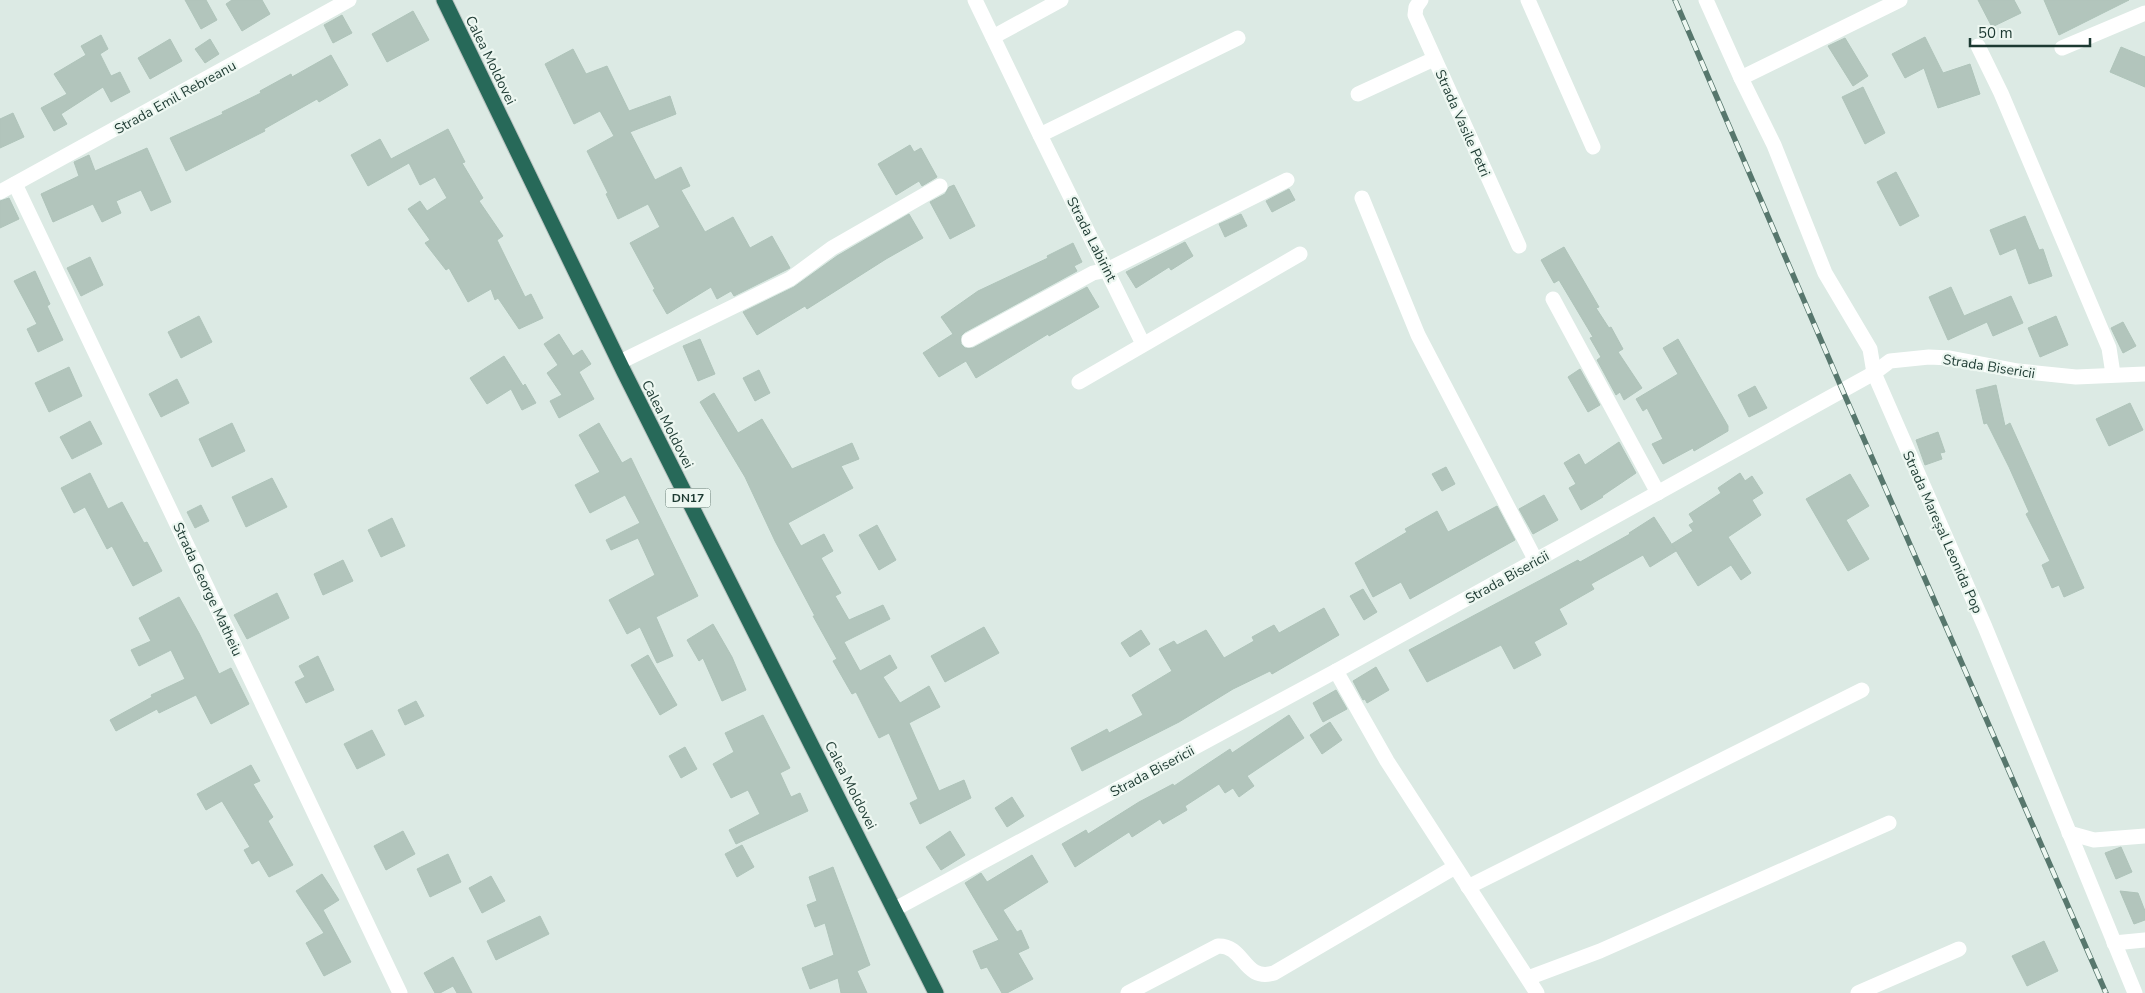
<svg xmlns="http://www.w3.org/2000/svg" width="2145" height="993" viewBox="0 0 2145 993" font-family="'Nunito Sans',sans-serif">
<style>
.building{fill:#b2c5bc;stroke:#afc4ba}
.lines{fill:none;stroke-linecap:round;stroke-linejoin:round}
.highway-casing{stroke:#bbc4c2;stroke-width:17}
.minor{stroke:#fff;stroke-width:15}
.highway{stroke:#276959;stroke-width:15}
.rail-casing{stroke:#57776d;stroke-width:5.5}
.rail{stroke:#edf7f1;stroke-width:4;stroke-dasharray:11;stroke-linecap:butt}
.labels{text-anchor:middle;stroke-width:4.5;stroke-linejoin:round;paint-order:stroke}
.shield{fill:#edf7f1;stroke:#5b736b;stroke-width:1}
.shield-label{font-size:12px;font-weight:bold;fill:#1d3a32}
.street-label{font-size:14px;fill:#1d3a32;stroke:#edf7f1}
</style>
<rect width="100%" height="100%" fill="#dceae4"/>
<g class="building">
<path d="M 185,0 L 206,0 L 217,20 L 201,29 Z"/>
<path d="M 232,0 L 262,0 L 270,14 L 242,31 L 226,4 Z"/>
<path d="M 1978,0 L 2014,0 L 2021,13 L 1992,27 Z"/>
<path d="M 2044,0 L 2129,0 L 2059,35 Z"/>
<path d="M 413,11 L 429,40 L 387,62 L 372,34 Z"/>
<path d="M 342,15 L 352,33 L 333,43 L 324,25 Z"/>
<path d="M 101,35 L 108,49 L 100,54 L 111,76 L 120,72 L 130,92 L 111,102 L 103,87 L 61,114 L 67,124 L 54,131 L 41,108 L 67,94 L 54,74 L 86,55 L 81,46 Z"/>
<path d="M 1925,37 L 1943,73 L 1970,64 L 1980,94 L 1938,108 L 1924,68 L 1905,78 L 1892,54 Z"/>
<path d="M 1845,38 L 1868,76 L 1853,86 L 1828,46 Z"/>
<path d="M 170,39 L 182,61 L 150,79 L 138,58 Z"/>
<path d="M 210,39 L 219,54 L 205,63 L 195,49 Z"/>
<path d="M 2121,47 L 2145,57 L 2145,87 L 2110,72 Z"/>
<path d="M 573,49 L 586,74 L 607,66 L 629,111 L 670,96 L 676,114 L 630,132 L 655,180 L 681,167 L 690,186 L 681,190 L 705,232 L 733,217 L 750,248 L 772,236 L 790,268 L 734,296 L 731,291 L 717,299 L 711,287 L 667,314 L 653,290 L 655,289 L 630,243 L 660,227 L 648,204 L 618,219 L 606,194 L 608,193 L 587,151 L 614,136 L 600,111 L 574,124 L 545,64 Z"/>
<path d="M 331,55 L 348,85 L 319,102 L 317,99 L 264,129 L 265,131 L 186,171 L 170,138 L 223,114 L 222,112 L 261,93 L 260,91 L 291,74 L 292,77 Z"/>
<path d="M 1863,87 L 1885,133 L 1865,144 L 1842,97 Z"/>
<path d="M 13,113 L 24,137 L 0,148 L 0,119 Z"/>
<path d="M 448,129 L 465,162 L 462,163 L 483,198 L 479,201 L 503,236 L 497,240 L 525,297 L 531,294 L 543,318 L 519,329 L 498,298 L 495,300 L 491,289 L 468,302 L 449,268 L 446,270 L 425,243 L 430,240 L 408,209 L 420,201 L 427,211 L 447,198 L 435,177 L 420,185 L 409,163 L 368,186 L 351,155 L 380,139 L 391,159 Z"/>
<path d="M 910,145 L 914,152 L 921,148 L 937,177 L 922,186 L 919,181 L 896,195 L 878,164 Z"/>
<path d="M 147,148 L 171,202 L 151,211 L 141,190 L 116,201 L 121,213 L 102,222 L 93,204 L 53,222 L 41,194 L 79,176 L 74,162 L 89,155 L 95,171 Z"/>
<path d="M 1896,172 L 1919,216 L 1900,226 L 1877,182 Z"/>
<path d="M 954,185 L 975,226 L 950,239 L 930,202 L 945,194 L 949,187 Z"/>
<path d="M 1289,189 L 1295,200 L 1272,212 L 1266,201 Z"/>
<path d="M 9,198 L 19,219 L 0,228 L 0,201 Z"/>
<path d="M 909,214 L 923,238 L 886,259 L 834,292 L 807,309 L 805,306 L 757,335 L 743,312 L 794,287 L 837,256 Z"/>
<path d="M 1241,214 L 1247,226 L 1225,237 L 1219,224 Z"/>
<path d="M 2025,216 L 2039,250 L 2043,249 L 2052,276 L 2029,284 L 2016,248 L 2000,255 L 1990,230 Z"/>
<path d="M 1185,242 L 1193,256 L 1171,270 L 1169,267 L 1136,288 L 1126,272 Z"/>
<path d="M 1073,243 L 1082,262 L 1074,266 L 1077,271 L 965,332 L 961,336 L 961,344 L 965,348 L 973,348 L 1087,287 L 1099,307 L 1049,336 L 1048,334 L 976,378 L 966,361 L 939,377 L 923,353 L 953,334 L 941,317 L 978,291 L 1048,258 L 1047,256 Z"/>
<path d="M 1564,247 L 1599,307 L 1596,308 L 1609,328 L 1611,327 L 1623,349 L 1618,352 L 1642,388 L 1624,400 L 1620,392 L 1616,395 L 1597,360 L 1601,357 L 1590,338 L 1593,337 L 1559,280 L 1554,283 L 1541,260 Z"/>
<path d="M 90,257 L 103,285 L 81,296 L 67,268 Z"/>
<path d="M 35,271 L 50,304 L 47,306 L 63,340 L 38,352 L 27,329 L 37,324 L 14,281 Z"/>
<path d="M 1951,287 L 1964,316 L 2011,296 L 2023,323 L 1993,336 L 1987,322 L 1948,340 L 1929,297 Z"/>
<path d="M 199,316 L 212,342 L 181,358 L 168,332 Z"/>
<path d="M 2056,316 L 2068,345 L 2040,357 L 2028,328 Z"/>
<path d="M 2123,322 L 2136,346 L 2123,353 L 2111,328 Z"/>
<path d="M 559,334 L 573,356 L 582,350 L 591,364 L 579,372 L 594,399 L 559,418 L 550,401 L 562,395 L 547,373 L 558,365 L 544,344 Z"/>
<path d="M 700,339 L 715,374 L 698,381 L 683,346 Z"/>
<path d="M 1678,339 L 1728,426 L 1728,431 L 1694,451 L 1693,448 L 1663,464 L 1652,444 L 1663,439 L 1647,408 L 1643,411 L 1636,399 L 1678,374 L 1663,348 Z"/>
<path d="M 504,356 L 523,386 L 525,384 L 536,403 L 522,410 L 511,389 L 487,404 L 470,378 Z"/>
<path d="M 69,367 L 82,396 L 49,412 L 35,383 Z"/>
<path d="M 1580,369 L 1600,405 L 1588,412 L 1568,377 Z"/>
<path d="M 759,370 L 770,393 L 755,401 L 743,378 Z"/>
<path d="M 177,379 L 189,403 L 161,417 L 149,394 Z"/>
<path d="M 1996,385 L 2005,426 L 2010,423 L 2084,588 L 2064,597 L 2059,585 L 2052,588 L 2042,565 L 2050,561 L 2026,514 L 2029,512 L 2009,467 L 1987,423 L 1984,424 L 1976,390 Z"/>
<path d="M 1755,386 L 1767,408 L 1749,417 L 1738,395 Z"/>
<path d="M 714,393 L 738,433 L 762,419 L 792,469 L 852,443 L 859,459 L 841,466 L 853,488 L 788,523 L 801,546 L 824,534 L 833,551 L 821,558 L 841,593 L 835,596 L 849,620 L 883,605 L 890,619 L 844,642 L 860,671 L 890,655 L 897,668 L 883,677 L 900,703 L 929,686 L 940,707 L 909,723 L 939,791 L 964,780 L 971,798 L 920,824 L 910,803 L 918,799 L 889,733 L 879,738 L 856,692 L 852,694 L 833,661 L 837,659 L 813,616 L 815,616 L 775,541 L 745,477 L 700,402 Z"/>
<path d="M 2130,403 L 2143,430 L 2109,446 L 2096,419 Z"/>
<path d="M 90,421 L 102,444 L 72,459 L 60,437 Z"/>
<path d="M 232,423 L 245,451 L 212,467 L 199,439 Z"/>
<path d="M 599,423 L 622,463 L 631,458 L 698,596 L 656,617 L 673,656 L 657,663 L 640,627 L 627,634 L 609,600 L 655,575 L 638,538 L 611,550 L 606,540 L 640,523 L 625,495 L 590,513 L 575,485 L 600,472 L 579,435 Z"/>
<path d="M 1938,432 L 1945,452 L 1940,453 L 1942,459 L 1925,465 L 1916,440 Z"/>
<path d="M 1619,442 L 1636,473 L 1602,496 L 1603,497 L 1581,510 L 1569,488 L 1576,484 L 1564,463 L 1579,454 L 1585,465 Z"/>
<path d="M 1446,467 L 1455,484 L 1442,491 L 1432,474 Z"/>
<path d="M 90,473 L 108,509 L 122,502 L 144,543 L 147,542 L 162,571 L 133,586 L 112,546 L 107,549 L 85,507 L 74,513 L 61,488 Z"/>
<path d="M 1740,473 L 1745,481 L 1752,476 L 1763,493 L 1752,500 L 1761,515 L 1728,537 L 1751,573 L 1741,580 L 1731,565 L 1698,586 L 1672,544 L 1693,531 L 1689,525 L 1694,522 L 1689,514 L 1721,493 L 1718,488 Z"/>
<path d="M 1850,474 L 1869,506 L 1846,520 L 1869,559 L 1848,571 L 1806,499 Z"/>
<path d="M 272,478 L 287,507 L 246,527 L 232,497 Z"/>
<path d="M 1544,495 L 1558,520 L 1533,534 L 1519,509 Z"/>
<path d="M 201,505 L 209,521 L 195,528 L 187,512 Z"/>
<path d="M 1497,506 L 1515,540 L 1410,599 L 1401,582 L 1373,597 L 1355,563 L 1407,532 L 1405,529 L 1437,511 L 1448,532 Z"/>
<path d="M 1654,517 L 1676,551 L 1650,567 L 1643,555 L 1591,584 L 1594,589 L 1559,609 L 1567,624 L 1534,642 L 1541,655 L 1514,669 L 1501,645 L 1427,682 L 1409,650 L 1578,560 L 1580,562 L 1630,534 L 1629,533 Z"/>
<path d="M 392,518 L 405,546 L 381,557 L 368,530 Z"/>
<path d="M 877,525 L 896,560 L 879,570 L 859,535 Z"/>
<path d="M 343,560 L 353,581 L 323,595 L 314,574 Z"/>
<path d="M 1363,589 L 1377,612 L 1364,620 L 1350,596 Z"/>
<path d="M 277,593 L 289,618 L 247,639 L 234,615 Z"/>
<path d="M 179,597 L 199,633 L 219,674 L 231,668 L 249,704 L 211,724 L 196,695 L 159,713 L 157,709 L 116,731 L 110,720 L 152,697 L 151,695 L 185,679 L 171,650 L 139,666 L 131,650 L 151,641 L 139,618 Z"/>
<path d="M 1324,608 L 1339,635 L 1272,674 L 1270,671 L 1233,689 L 1179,722 L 1082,771 L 1071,748 L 1107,729 L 1109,733 L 1143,715 L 1132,695 L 1172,671 L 1159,649 L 1174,641 L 1177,645 L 1206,630 L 1224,658 L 1254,641 L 1252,637 L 1274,625 L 1279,633 Z"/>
<path d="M 713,624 L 732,657 L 746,690 L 722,701 L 703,658 L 699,661 L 687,640 Z"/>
<path d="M 984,627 L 999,653 L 945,682 L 931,656 Z"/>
<path d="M 1141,630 L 1150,644 L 1130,657 L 1121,643 Z"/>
<path d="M 648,655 L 677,705 L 660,715 L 631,665 Z"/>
<path d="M 318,656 L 334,690 L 306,703 L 295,682 L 305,677 L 299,666 Z"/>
<path d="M 1376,667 L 1389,690 L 1367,703 L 1365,699 L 1363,700 L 1353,681 Z"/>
<path d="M 1336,690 L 1347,709 L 1323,722 L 1313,703 Z"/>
<path d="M 416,701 L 424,716 L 405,725 L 398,710 Z"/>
<path d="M 763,715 L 790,768 L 780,773 L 791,797 L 800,793 L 808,811 L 736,844 L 729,830 L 760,814 L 748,790 L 731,798 L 713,764 L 734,752 L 725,733 Z"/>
<path d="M 1289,715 L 1304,738 L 1247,776 L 1254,786 L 1239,797 L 1233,788 L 1225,793 L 1219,784 L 1185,806 L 1187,810 L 1163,824 L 1160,819 L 1132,837 L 1129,832 L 1075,867 L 1062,844 L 1086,830 L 1088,834 L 1139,802 L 1173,784 L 1174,786 L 1230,749 L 1232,753 Z"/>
<path d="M 1330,722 L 1342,740 L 1322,754 L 1310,735 Z"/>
<path d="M 372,730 L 385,755 L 357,769 L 344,744 Z"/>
<path d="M 685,747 L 697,769 L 681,778 L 669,756 Z"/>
<path d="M 251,765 L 260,781 L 253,784 L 273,817 L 268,821 L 293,865 L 269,877 L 259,860 L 252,864 L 244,850 L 250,847 L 222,801 L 206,810 L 197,794 Z"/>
<path d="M 1012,797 L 1024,816 L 1007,827 L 995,808 Z"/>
<path d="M 403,831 L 415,854 L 386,870 L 374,846 Z"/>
<path d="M 950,831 L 965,855 L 941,870 L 926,847 Z"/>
<path d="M 742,845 L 754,867 L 737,877 L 725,854 Z"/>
<path d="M 2121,847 L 2132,872 L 2116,879 L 2105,853 Z"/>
<path d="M 448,854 L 461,882 L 430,897 L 417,869 Z"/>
<path d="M 1032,855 L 1048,882 L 1003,910 L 1017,932 L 1021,930 L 1029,948 L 1018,953 L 1033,979 L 1007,993 L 1002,993 L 987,967 L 981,969 L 973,951 L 999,940 L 965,883 L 981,873 L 987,882 Z"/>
<path d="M 833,867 L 870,965 L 857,971 L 867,993 L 841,993 L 838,978 L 810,989 L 802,968 L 834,955 L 825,923 L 815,927 L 807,905 L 817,901 L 809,877 Z"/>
<path d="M 322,874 L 339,900 L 323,910 L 351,962 L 324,976 L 306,943 L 324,933 L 296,891 Z"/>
<path d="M 491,876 L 505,901 L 482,913 L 469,888 Z"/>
<path d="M 2120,891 L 2138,893 L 2145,911 L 2145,920 L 2134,924 Z"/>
<path d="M 540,916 L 549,934 L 496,960 L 487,941 Z"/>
<path d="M 2044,941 L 2058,971 L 2027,986 L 2012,956 Z"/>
<path d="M 453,957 L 472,993 L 457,993 L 453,986 L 440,993 L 435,993 L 424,973 Z"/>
</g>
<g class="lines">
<g class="highway-casing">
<path id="highway" d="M 444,0 L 624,372 L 936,993"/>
</g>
<g class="minor">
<path d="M 975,0 L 1040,135 L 1143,344"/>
<path d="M 1421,0 L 1416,7 L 1415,15 L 1519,246"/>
<path d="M 1528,0 L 1593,147"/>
<path d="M 1706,0 L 1741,78 L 1774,145 L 1825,273 L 1870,349 L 1874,373 L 1985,627 L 2135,993"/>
<path d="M 993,37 L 1061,0"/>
<path d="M 1978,46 L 2001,93 L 2109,348 L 2113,374"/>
<path d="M 2062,48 L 2145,13"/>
<path d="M 1741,78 L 1900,0"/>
<path d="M 1358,94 L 1434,59"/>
<path d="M 1040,135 L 1238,38"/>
<path d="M 15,184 L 400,993"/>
<path d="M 0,192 L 349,0"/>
<path d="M 1362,198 L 1418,335 L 1536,561"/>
<path d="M 1553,299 L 1658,493"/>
<path d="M 969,340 L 1093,273 L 1107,270 L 1287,180"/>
<path d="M 620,362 L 790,279 L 832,248 L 940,186"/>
<path d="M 1079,382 L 1300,254"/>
<path d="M 1336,671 L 1387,761 L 1537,993"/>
<path d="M 2069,833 L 2094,840 L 2145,836"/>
<path d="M 1468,887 L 1862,690"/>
<path d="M 895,909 L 1336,671 L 1874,373 L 1890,361 L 1929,357 L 1950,358 L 2018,371 L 2076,377 L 2145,374"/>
<path d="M 2114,943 L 2145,940"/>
<path d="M 1528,978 L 1600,951 L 1889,823"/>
<path d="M 1128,993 L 1218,946 C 1245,945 1243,982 1274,973 L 1455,867"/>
<path d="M 1858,993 L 1959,949"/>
</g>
<use href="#highway" class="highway"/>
<g class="rail-casing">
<path id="rail" d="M 1675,0 L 1842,389 L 2106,993"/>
</g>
<use href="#rail" class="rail"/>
</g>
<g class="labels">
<rect class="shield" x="665.5" y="488.5" width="45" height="19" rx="4"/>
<g class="shield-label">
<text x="688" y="502">DN17</text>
</g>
<g class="street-label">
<text transform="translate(491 60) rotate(64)" y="5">Calea Moldovei</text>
<text transform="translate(175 97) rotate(-29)" y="5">Strada Emil Rebreanu</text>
<text transform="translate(1463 123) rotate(66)" y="5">Strada Vasile Petri</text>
<text transform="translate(1092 239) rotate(63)" y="5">Strada Labirint</text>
<text transform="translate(1989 366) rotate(9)" y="5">Strada Bisericii</text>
<text transform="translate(668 424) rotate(63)" y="5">Calea Moldovei</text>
<text transform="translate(1943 532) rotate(66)" y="5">Strada Mareșal Leonida Pop</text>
<text transform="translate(1507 577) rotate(-29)" y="5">Strada Bisericii</text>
<text transform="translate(208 589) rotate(65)" y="5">Strada George Matheiu</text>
<text transform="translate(1152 771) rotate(-28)" y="5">Strada Bisericii</text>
<text transform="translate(851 785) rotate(63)" y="5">Calea Moldovei</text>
</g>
</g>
<path d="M1970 38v8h120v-8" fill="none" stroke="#1d3a32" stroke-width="2.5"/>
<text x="1978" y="38" font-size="15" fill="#1d3a32" stroke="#edf7f1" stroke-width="4" paint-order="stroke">50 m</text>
</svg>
